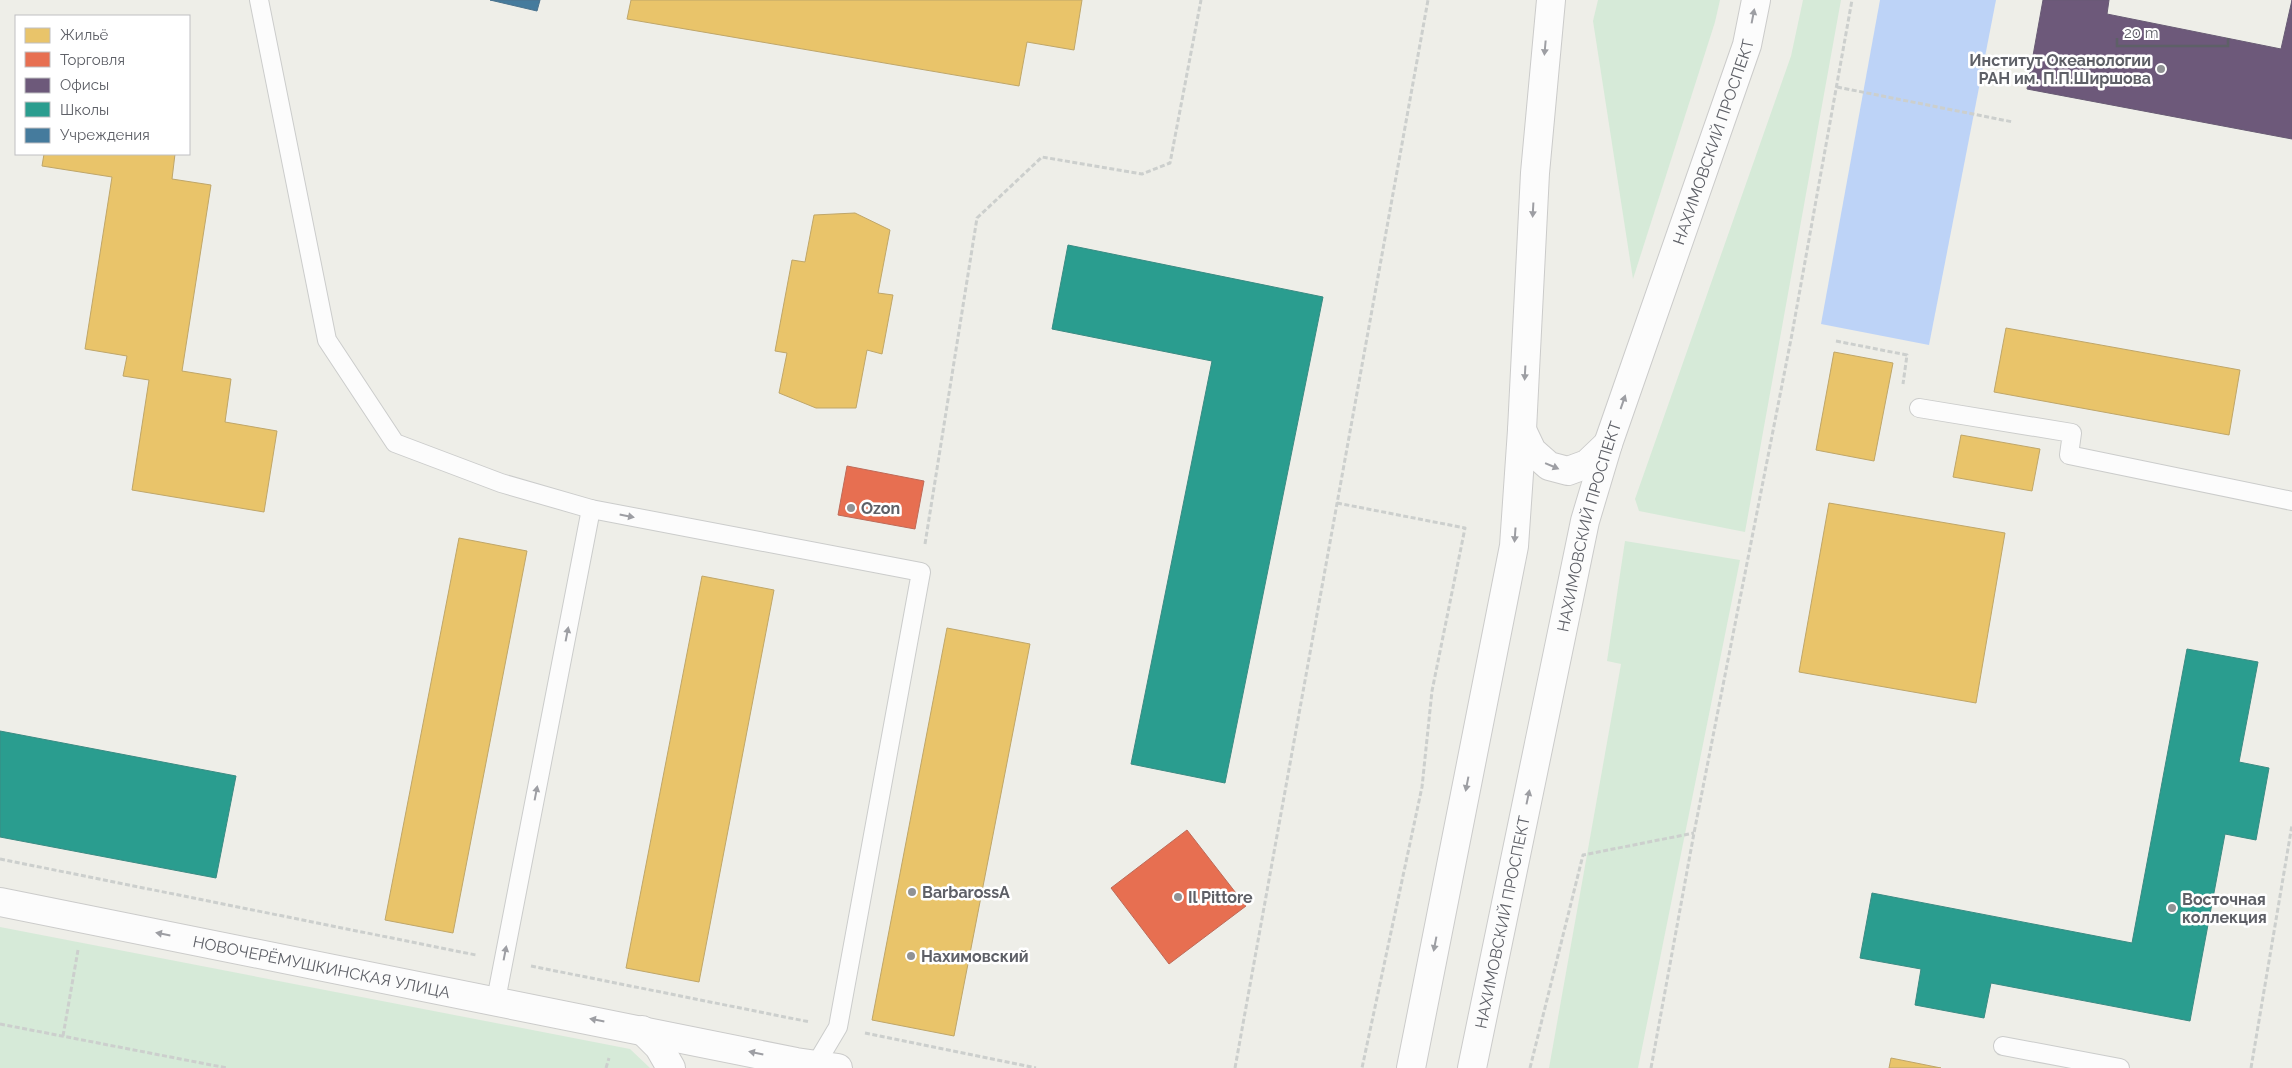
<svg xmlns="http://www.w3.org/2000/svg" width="2292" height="1068" viewBox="0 0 2292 1068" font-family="Raleway,sans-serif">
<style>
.green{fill:#d6ead8}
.water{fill:#bdd3f7}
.homes{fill:#e9c46a;stroke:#bfa669}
.shops{fill:#e76f51;stroke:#be6a58}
.offices{fill:#6d597a;stroke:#685b74}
.schools{fill:#2a9d8f;stroke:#3a8b83}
.public{fill:#457b9d;stroke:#4c738d}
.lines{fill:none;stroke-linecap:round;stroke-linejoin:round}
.lane-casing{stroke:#cbcccb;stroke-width:20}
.secondary-casing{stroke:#cbcbca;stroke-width:30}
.path{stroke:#cccfcd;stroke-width:3;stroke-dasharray:5 2.5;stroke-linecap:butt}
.lane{stroke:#fcfcfc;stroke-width:18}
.secondary{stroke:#fcfcfc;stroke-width:28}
.oneway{fill:#9d9ea3}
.poi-dot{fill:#909294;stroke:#fff;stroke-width:2}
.labels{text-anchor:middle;stroke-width:5;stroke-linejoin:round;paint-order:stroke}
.poi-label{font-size:16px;font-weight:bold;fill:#5e6067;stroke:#fff;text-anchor:start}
.street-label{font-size:16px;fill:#5e6067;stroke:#fff}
</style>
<rect width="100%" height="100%" fill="#eeeee8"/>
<g class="green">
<path d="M 1598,0 L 1720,0 L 1715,22 L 1633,279 L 1593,21 Z"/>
<path d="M 1803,0 L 1841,0 L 1745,532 L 1639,511 L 1635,499 L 1791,56 Z"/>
<path d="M 1625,541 L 1740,560 L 1638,1068 L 1549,1068 L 1621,664 L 1607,661 Z"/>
<path d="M 0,927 L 630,1049 L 650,1068 L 0,1068 Z"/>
</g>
<path class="water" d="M 1880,0 L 1996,0 L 1929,345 L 1821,324 Z"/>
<g class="homes">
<path d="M 631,0 L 1082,0 L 1074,50 L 1027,42 L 1019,86 L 627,19 Z"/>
<path d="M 44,154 L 175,154 L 172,179 L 211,185 L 182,371 L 231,379 L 225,422 L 277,431 L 264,512 L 132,490 L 149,380 L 123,376 L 127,356 L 85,349 L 112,177 L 42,166 Z"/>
<path d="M 855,213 L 890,230 L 878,293 L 893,295 L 882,354 L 867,350 L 856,408 L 816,408 L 779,393 L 787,353 L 775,351 L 792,260 L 805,262 L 814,215 Z"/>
<path d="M 2006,328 L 2240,370 L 2229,435 L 1994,392 Z"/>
<path d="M 1834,352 L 1893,363 L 1874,461 L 1816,450 Z"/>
<path d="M 1961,435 L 2040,449 L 2032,491 L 1953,477 Z"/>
<path d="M 1829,503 L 2005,533 L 1976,703 L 1799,672 Z"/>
<path d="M 459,538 L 527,551 L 453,933 L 385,920 Z"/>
<path d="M 702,576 L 774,590 L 699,982 L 626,968 Z"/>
<path d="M 947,628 L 1030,644 L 954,1036 L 872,1020 Z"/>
<path d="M 1891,1058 L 1941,1068 L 1889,1068 Z"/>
</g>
<g class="shops">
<path d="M 847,466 L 924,481 L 915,529 L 838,515 Z"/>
<path d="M 1187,830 L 1246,906 L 1169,964 L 1111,888 Z"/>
</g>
<path class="offices" d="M 2043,0 L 2109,0 L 2107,14 L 2281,49 L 2292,0 L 2292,139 L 2027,89 Z"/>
<g class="schools">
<path d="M 1068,245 L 1323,297 L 1225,783 L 1131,764 L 1212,361 L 1052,329 Z"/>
<path d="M 2187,649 L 2258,662 L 2239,762 L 2269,768 L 2256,840 L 2225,834 L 2190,1021 L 1991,983 L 1984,1018 L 1915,1005 L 1921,969 L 1860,958 L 1872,893 L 2132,943 Z"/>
<path d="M 0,731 L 236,776 L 216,878 L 0,837 Z"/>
</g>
<path class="public" d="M 490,0 L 540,0 L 537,11 Z"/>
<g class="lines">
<g class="lane-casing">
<g id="lane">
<path d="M 259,0 L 327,340 L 395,443 L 501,483 L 591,509"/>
<path d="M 1919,408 L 2072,433 L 2069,455 L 2292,501"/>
<path d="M 496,1000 L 591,509 L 921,572 L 838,1027 L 816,1064"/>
<path d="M 2003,1046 L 2120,1068"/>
</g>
</g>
<g class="secondary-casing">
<g id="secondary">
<path d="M 1522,430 L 1532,451 L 1549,466 L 1568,471 L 1587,464 L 1608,444"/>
<path id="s1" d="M 0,902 L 796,1062 L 838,1068"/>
<path d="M 642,1030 L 659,1047 L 671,1068"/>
<path d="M 1411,1068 L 1514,546 L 1522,430 L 1535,173 L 1551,0"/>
<path id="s2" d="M 1472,1068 L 1585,521 L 1608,444 L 1747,45 L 1756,0"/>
</g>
</g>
<g class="path">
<path d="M 1837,87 L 2013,122"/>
<path d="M 1836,341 L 1907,355 L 1903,384"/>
<path d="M 1337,503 L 1465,528 L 1432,691 L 1422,787 L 1362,1068"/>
<path d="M 925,544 L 977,218 L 1042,157 L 1142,174 L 1170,163 L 1201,0"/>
<path d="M 0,859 L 476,955"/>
<path d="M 531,966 L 810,1022"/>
<path d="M 0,1024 L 227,1068"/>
<path d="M 865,1033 L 1036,1068"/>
<path d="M 63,1036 L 78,950"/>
<path d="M 606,1068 L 609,1058"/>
<path d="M 1235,1068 L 1428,0"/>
<path d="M 1530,1068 L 1583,855 L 1694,833"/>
<path d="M 1651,1068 L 1694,833 L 1792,334 L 1852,0"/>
<path d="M 2251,1068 L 2292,825"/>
</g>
<use href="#lane" class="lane"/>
<use href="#secondary" class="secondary"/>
</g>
<defs><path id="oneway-solid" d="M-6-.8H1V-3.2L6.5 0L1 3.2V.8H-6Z" transform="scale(1.25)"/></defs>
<g class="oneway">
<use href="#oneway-solid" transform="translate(1753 16) rotate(-79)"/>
<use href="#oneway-solid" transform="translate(1545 48) rotate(95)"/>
<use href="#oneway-solid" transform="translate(1533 210) rotate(93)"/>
<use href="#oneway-solid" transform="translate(1525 373) rotate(93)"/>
<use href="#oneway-solid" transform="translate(1623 402) rotate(-71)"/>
<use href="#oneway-solid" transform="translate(1552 466) rotate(23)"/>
<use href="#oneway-solid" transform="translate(627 516) rotate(11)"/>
<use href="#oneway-solid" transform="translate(1515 535) rotate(94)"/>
<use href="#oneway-solid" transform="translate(567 634) rotate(-79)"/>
<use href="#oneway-solid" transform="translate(1467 784) rotate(101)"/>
<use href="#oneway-solid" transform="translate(536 793) rotate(-79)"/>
<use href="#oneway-solid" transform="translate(1528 797) rotate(-78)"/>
<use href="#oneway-solid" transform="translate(163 934) rotate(-169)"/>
<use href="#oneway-solid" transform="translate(1435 944) rotate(101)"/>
<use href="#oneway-solid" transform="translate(505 953) rotate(-79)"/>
<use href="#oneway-solid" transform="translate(597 1020) rotate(-169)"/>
<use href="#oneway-solid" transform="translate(756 1053) rotate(-168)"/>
</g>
<g class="poi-dot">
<circle cx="2161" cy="69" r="5"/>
<circle cx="851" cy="508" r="5"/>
<circle cx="912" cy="892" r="5"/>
<circle cx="1178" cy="897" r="5"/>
<circle cx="2172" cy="908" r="5"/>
<circle cx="911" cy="956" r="5"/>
</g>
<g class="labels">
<g class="poi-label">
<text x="2151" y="66" text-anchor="end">Институт Океанологии<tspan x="2151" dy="18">РАН им. П.П.Ширшова</tspan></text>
<text x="861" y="514">Ozon</text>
<text x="922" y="898">BarbarossA</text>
<text x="1188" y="903">Il Pittore</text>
<text x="2182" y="905">Восточная<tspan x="2182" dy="18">коллекция</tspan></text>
<text x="921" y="962">Нахимовский</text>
</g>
<g class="street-label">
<text dy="6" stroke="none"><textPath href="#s2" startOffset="959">НАХИМОВСКИЙ ПРОСПЕКТ</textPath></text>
<text dy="6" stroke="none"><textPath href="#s2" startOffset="554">НАХИМОВСКИЙ ПРОСПЕКТ</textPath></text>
<text dy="6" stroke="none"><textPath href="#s2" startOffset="149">НАХИМОВСКИЙ ПРОСПЕКТ</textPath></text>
<text dy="6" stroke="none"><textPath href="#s1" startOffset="328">НОВОЧЕРЁМУШКИНСКАЯ УЛИЦА</textPath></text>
</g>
</g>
<rect x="15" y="15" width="175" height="140" fill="#ffffff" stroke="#bfbfc2"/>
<rect x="25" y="28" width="25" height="15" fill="#e9c46a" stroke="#bfbfc2"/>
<text x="60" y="40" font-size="15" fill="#5e6067">Жильё</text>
<rect x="25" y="52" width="25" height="15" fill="#e76f51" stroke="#bfbfc2"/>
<text x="60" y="65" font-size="15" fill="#5e6067">Торговля</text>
<rect x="25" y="78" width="25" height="15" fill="#6d597a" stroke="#bfbfc2"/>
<text x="60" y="90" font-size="15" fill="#5e6067">Офисы</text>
<rect x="25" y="102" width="25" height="15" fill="#2a9d8f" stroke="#bfbfc2"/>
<text x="60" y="115" font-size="15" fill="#5e6067">Школы</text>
<rect x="25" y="128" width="25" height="15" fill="#457b9d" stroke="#bfbfc2"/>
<text x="60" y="140" font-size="15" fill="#5e6067">Учреждения</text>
<path d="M2117 38v8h111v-8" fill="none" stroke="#5e6067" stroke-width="2.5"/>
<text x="2124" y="38" font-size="15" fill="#5e6067" stroke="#ffffff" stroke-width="4" paint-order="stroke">20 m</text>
</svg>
